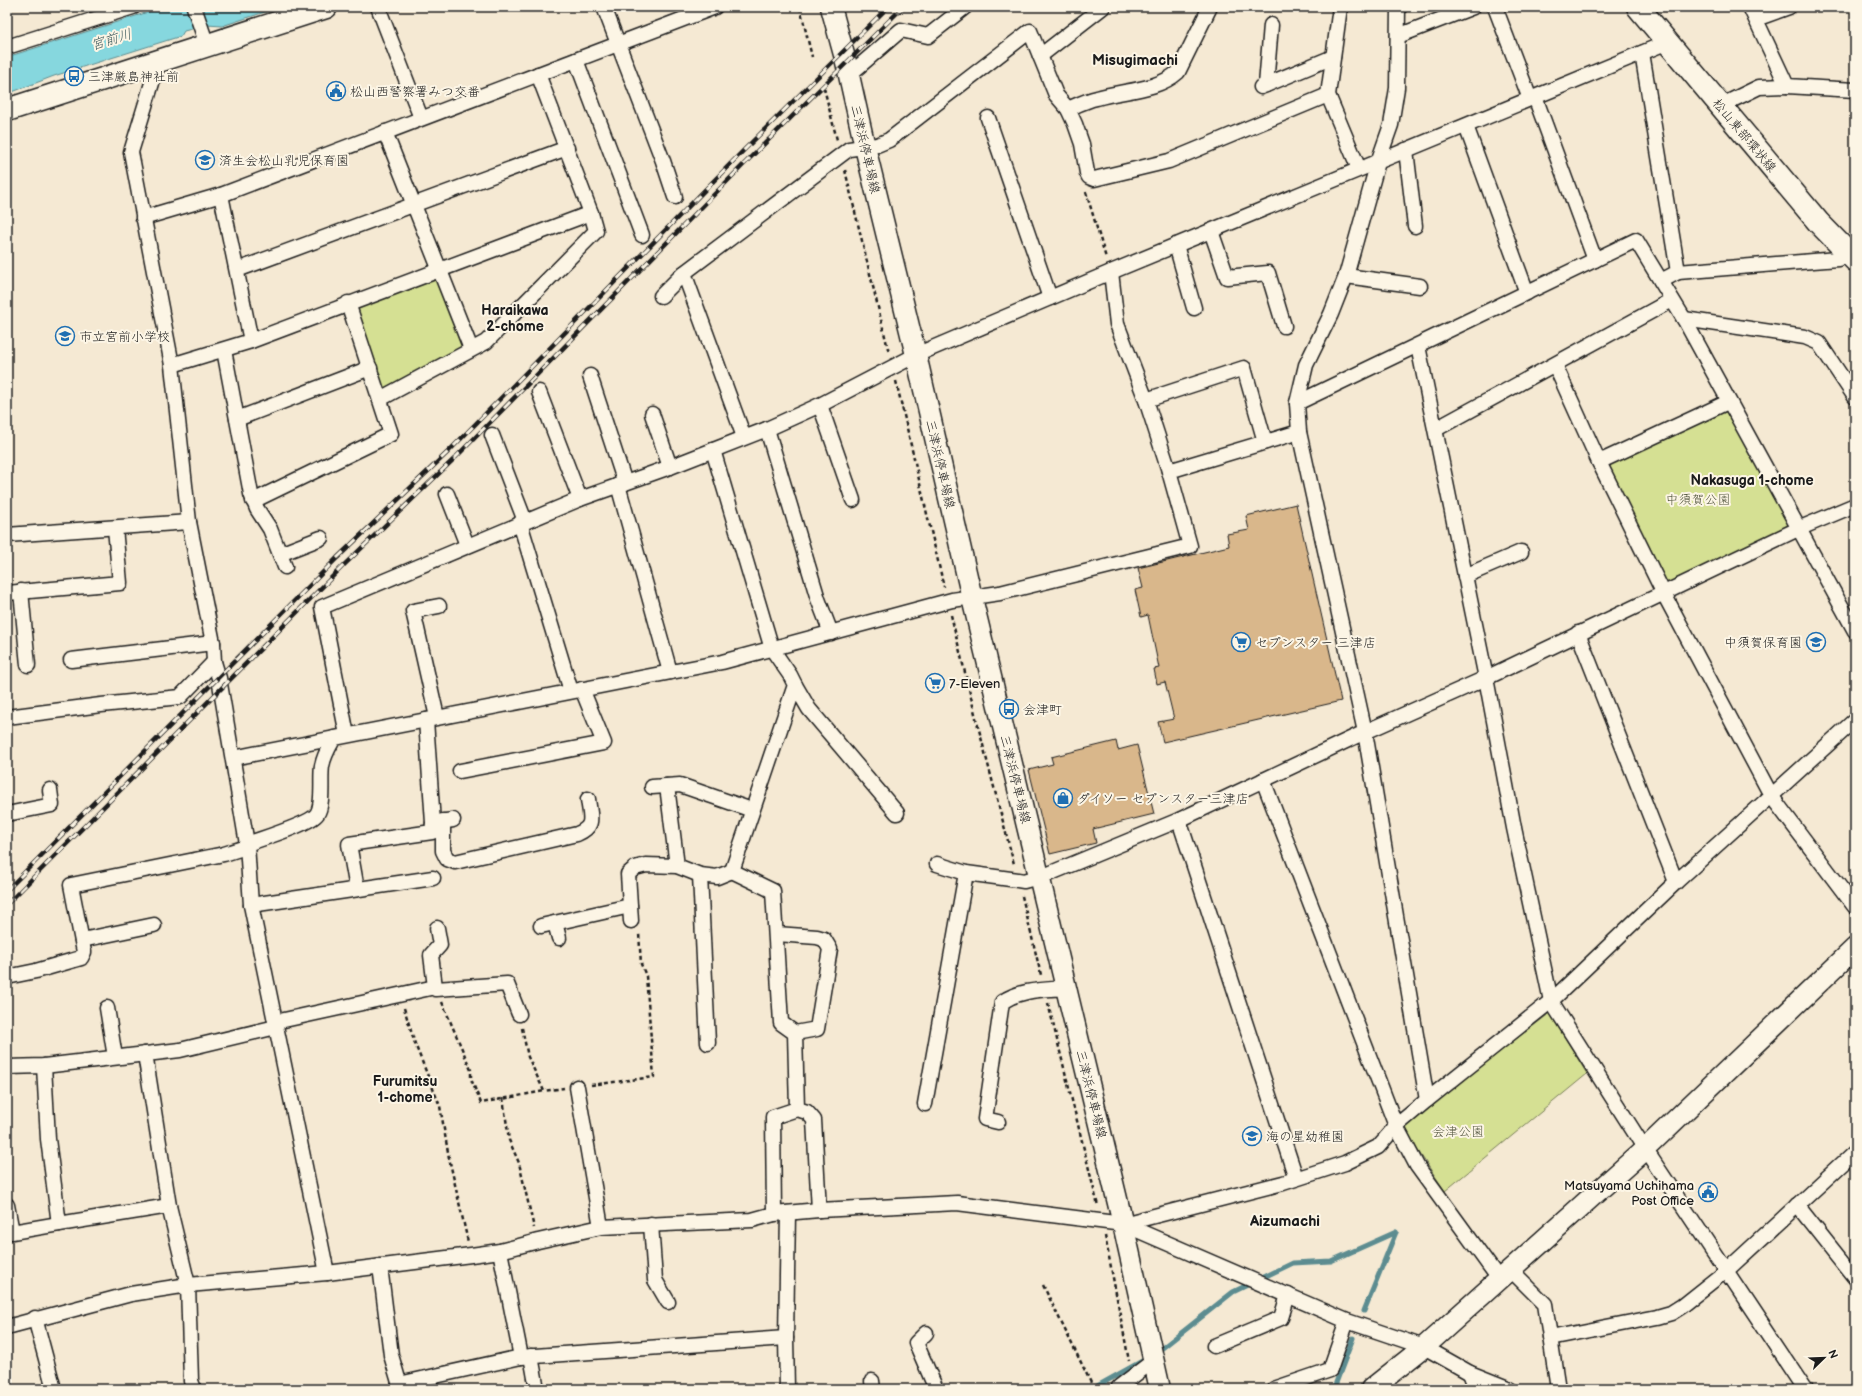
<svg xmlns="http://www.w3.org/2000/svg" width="1862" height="1396" viewBox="0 0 1862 1396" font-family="'Balsamiq Sans','Klee One',sans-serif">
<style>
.green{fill:#d5e093;stroke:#787e58}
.water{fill:#86d7de;stroke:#5c8c90}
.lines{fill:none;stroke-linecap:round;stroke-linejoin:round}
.stream{stroke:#5c8c90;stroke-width:5}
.building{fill:#d9b78b;stroke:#1c1c1c}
.street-casing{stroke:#1c1c1c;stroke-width:17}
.secondary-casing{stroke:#1c1c1c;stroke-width:23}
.primary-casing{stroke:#1c1c1c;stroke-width:25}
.highway-casing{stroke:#1c1c1c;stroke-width:25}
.path{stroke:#1c1c1c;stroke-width:2.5;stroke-dasharray:4 3;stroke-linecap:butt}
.street{stroke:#fcf5e5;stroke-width:14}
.secondary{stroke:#fcf5e5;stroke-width:20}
.primary{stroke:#fcf5e5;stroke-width:22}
.highway{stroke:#fcf5e5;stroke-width:22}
.rail-casing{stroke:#1c1c1c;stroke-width:4.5}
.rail{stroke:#fcf5e5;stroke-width:3;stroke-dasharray:9;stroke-linecap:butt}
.labels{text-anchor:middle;stroke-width:4;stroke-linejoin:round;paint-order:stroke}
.poi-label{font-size:13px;fill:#1c1c1c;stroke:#fcf5e5;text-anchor:start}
.street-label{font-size:13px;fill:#1c1c1c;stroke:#fcf5e5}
.park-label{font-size:13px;fill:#545740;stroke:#fcf5e5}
.water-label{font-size:14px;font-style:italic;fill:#415d60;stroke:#fcf5e5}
.neighbourhood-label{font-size:14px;font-weight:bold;fill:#1c1c1c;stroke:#fcf5e5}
.quarter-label{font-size:15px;font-weight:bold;fill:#1c1c1c;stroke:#fcf5e5}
</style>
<rect width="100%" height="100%" fill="#f5e9d3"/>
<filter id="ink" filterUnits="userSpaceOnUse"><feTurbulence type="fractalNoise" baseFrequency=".025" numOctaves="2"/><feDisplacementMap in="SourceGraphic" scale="8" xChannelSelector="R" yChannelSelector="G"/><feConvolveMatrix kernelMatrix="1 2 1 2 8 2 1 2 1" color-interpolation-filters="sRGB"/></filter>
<g filter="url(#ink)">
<g class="green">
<path d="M 438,274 L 466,346 L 382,392 L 354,305 Z"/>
<path d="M 1725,408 L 1792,532 L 1666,588 L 1606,465 Z"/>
<path d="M 1550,1013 L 1587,1074 L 1445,1191 L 1402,1127 Z"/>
</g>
<path class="water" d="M 164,7 L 280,7 L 222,26 L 207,25 L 184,31 L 181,36 L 54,76 L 7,94 L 7,57 Z"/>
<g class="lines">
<g class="stream">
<path d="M 1364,1311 L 1396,1232"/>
<path d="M 1156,1353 L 1233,1292 L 1293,1263 L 1331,1261 L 1396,1232"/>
<path d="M 1334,1388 L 1353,1338"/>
<path d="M 1092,1389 L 1144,1360"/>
</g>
</g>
<g class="building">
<path d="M 1296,504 L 1341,701 L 1163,742 L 1158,722 L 1174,719 L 1165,682 L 1157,684 L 1154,669 L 1159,668 L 1148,615 L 1141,617 L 1135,590 L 1143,588 L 1138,568 L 1229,546 L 1227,534 L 1249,530 L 1246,516 Z"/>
<path d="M 1116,741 L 1118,750 L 1137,745 L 1154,814 L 1093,829 L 1096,843 L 1050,854 L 1029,770 L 1053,764 L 1051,757 Z"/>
</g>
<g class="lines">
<g class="street-casing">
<g id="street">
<path d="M 194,7 L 207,45"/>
<path d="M 378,7 L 421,118"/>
<path d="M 604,7 L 663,161 L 675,197"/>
<path d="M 1340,7 L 1328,95 L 1359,169"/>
<path d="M 1495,7 L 1530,99"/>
<path d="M 1750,7 L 1787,86 L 1855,90"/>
<path d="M 1756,19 L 1789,7"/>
<path d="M 1398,36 L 1473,7"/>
<path d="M 7,47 L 133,7"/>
<path d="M 1642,53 L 1678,272 L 1661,281"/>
<path d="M 1040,56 L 1103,7"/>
<path d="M 159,60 L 131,152 L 172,365 L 189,522 L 213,643 L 214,662 L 219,678 L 247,844 L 251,905 L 327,1273"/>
<path d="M 576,60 L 642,235"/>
<path d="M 849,75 L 901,30 L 928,36 L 965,7"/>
<path d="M 1266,85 L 1271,25"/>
<path d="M 1261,87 L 1333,57"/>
<path d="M 1535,97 L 1595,260"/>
<path d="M 1720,106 L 1759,87 L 1787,86"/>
<path d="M 1068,109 C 1077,105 1087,100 1097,98 C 1123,90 1157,91 1178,72 L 1210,7"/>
<path d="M 988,118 L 1050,298"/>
<path d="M 1466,126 L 1527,293"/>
<path d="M 385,132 L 471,349"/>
<path d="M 1406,150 L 1415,226"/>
<path d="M 221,195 L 251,341"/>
<path d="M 143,218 L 221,195 L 715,7"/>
<path d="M 1211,231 L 1227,277 L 1268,273 L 1284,326"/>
<path d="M 1176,245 L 1194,308"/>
<path d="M 237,270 L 567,148"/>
<path d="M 1111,272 L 1117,324 L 1146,400 L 1169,471"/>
<path d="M 1678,272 L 1838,259 L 1846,252"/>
<path d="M 684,273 L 744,437"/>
<path d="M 1346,276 L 1420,286"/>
<path d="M 661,296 L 684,273 L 849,149 L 877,145 L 889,140 L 1030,31 L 1056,95 L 1068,109 L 1075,124 L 1082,144 L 1087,173 L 1089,177 L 1094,179 L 1169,161 L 1328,95"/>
<path d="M 1684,319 L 1805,337 L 1819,343 L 1855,397"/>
<path d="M 1418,346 L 1486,678 L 1514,828 L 1551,1001 L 1645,1149 L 1805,1389"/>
<path d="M 224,350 L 251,494 L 257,509 L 270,529 L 285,567"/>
<path d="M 172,365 L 251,341 L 591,213"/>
<path d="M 1555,365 L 1599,462 L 1664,594 L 1772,797 L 1855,907"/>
<path d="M 590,376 L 625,483"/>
<path d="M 539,392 L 580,499"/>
<path d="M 380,399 L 486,342 L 596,231 L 591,213 L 538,74"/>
<path d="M 1146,400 L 1244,368 L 1265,442"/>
<path d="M 1297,403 L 1306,365 L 1331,314 L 1346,276 L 1378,162 L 1391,125 L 1397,88 L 1398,7"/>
<path d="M 820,405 L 853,500"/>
<path d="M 652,414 L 670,467"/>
<path d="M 237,419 L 370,368"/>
<path d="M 767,429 L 818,599 L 831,633"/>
<path d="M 1436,429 L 1672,300"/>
<path d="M 492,435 L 525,521"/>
<path d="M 713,450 L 772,649 L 790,675 L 795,685 L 732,871 L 773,891 L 781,1023 L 795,1033 L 797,1109 L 807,1112 L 814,1120 L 819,1210"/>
<path d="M 1599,462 L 1728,402"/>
<path d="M 618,485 L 670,672"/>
<path d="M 447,494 L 467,545"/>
<path d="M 253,501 L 391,434 L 348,303"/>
<path d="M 520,523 L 571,691"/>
<path d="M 7,535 L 189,522"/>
<path d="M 280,554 L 321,538"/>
<path d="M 1465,576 L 1521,552"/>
<path d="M 21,591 L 28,665"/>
<path d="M 7,593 L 120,583 L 115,528"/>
<path d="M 1578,633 L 1676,882"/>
<path d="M 71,660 L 213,643"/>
<path d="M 795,685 L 809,709 L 897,813"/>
<path d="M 7,717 L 101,705 L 180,697 L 214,662"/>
<path d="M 437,717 L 413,611 L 439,606"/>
<path d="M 426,720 L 433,823 L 453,820"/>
<path d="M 347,735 L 322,607 L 580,499 L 670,467 L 767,429 L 820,405 L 916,355 L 1111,272 L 1668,42"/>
<path d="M 233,758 L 722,662 L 952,600 L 1000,593 L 1190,546 L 1169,471 L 1299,432"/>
<path d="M 460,771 L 604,743 L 582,689"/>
<path d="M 1263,780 L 1396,1126 L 1417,1166 L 1499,1279"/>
<path d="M 667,786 L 677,866"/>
<path d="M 652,787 L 680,785 L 752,810"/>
<path d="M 7,814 L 52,805 L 50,790"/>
<path d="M 1179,820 L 1296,1178"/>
<path d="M 443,821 L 443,851 L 447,859 L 455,862 L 577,834 C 596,826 590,817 588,799"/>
<path d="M 937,864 L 966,873 L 1018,880 L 1024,881 L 1046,875 L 1179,820 L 1365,732 L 1486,678 L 1798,529 L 1855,505"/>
<path d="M 700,875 L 708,1043"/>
<path d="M 357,889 L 349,844 L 432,832 L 433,823"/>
<path d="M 251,905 L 433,878"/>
<path d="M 631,921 L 628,874 L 635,868 L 646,865 L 677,866 L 700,875 L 717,877 L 732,871"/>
<path d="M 555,923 L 559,938"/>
<path d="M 541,926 L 630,906"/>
<path d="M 777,934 L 817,937 L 824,939 L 830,949 L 817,1029 L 795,1033"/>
<path d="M 82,940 L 154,925"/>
<path d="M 7,977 L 36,971 L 81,958 L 84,952 L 71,885 L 224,854 L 243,848 L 247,844 C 260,839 310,824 317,814 C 324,804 320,778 322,766 C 324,755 329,747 334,738"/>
<path d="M 435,987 L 431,955 L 440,945 L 437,928"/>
<path d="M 107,1008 L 115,1057"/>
<path d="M 275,1022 L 435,987 L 436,989 L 507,984 L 519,1014"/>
<path d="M 145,1054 L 169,1206 L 188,1285 L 191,1381 L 194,1389"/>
<path d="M 44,1066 L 48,1139 L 59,1224 L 169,1206"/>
<path d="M 7,1067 L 44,1066 L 180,1050 L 276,1027"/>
<path d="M 577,1087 L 601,1227"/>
<path d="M 1427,1100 L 1365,732 L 1299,432 L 1297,403 L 1636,240 L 1684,319 L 1855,631"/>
<path d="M 925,1104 L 966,873"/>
<path d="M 998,1122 L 985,1119 L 1002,1002 C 1021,989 1044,990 1067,988"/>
<path d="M 7,1205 L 12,1232 L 59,1224"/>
<path d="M 1797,1205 L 1855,1278"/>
<path d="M 774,1214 L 773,1117 L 797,1109"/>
<path d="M 651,1224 L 655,1280 L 668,1302"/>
<path d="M 1123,1224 L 1283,1183 L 1345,1163 L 1378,1147 L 1396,1126 L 1427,1100 L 1551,1001 L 1676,882 L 1855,720"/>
<path d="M 500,1251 L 521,1357"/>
<path d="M 380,1266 L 391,1355 L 401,1389"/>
<path d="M 1510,1269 L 1545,1304 L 1558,1389"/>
<path d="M 35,1318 L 54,1389"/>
<path d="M 7,1327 L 131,1294 L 188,1285 L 327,1273 L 471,1255 L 500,1251 L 538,1241 L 601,1227 L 752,1220 L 774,1214 L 819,1210 L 957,1203 L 1123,1224 L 1347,1321 L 1424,1347 L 1470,1373 L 1510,1389"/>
<path d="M 926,1333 L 916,1343 L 936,1389"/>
<path d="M 1550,1338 L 1657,1317 L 1671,1313 L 1682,1306 L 1726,1271 L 1855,1152"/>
<path d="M 1214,1346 L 1281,1318 L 1288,1295"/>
<path d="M 531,1356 L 537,1389"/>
<path d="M 1470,1373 L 1476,1389"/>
<path d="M 872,1381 L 873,1389"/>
<path d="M 399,1384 L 521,1357 L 786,1338"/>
<path d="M 1119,1387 L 1153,1361"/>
<path d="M 787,1389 L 786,1338 L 788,1213"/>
<path d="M 1274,1389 L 1330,1370 L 1347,1321"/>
</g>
</g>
<g class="secondary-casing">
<g id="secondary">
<path d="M 831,7 L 846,62 L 865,147 L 916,355 L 972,598 L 1123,1224 L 1160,1389"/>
<path d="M 1371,1389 L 1424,1347 L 1645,1149 L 1855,948"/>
</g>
</g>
<g class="primary-casing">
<path id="primary" d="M 1638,7 L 1819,223 L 1855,260"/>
</g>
<g class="highway-casing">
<path id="highway" d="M 7,110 L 326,7"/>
</g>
<g class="path">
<path d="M 800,7 L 812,57"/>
<path d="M 824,88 L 837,140"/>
<path d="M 845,170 L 889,353"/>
<path d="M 1086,192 L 1106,258"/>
<path d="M 896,381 L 944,587"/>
<path d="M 951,615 L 977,722 L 1014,864"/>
<path d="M 1022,896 L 1041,975"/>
<path d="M 442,1002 L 471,1070 L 471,1079 L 481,1103 L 544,1091"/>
<path d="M 1048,1003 L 1098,1206"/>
<path d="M 404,1008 L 415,1044 L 440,1106 L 449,1158 L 468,1242"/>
<path d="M 522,1028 L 528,1057 L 544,1091 L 564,1088"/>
<path d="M 591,1085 L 654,1077 L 646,976 L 641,964 L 639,933"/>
<path d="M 503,1098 L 509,1140 L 519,1163 L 534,1228"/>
<path d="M 1105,1236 L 1129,1361"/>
<path d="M 1043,1285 L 1094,1389"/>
</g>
<use href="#street" class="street"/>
<use href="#secondary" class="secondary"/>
<use href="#primary" class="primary"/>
<use href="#highway" class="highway"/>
<g class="rail-casing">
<g id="rail">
<path d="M 7,890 L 337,558 L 448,452 L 743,151 L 888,7"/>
<path d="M 7,904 L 344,565 L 454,459 L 750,158 L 903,7"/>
</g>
</g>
<use href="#rail" class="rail"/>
</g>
</g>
<defs>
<g id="bus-ring" transform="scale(1)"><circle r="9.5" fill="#fcf5e5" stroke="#1f6fb2" stroke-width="1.5"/><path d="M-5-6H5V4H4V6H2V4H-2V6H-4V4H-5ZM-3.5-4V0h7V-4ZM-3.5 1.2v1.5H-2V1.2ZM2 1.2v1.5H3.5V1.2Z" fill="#1f6fb2"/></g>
<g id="civic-ring" transform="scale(1)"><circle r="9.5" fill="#fcf5e5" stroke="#1f6fb2" stroke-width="1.5"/><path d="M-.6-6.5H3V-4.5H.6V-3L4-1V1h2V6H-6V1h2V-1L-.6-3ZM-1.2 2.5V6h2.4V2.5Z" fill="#1f6fb2"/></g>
<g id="school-ring" transform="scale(1)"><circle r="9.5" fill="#fcf5e5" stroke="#1f6fb2" stroke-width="1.5"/><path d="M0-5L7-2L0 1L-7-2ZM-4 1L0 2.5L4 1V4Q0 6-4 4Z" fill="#1f6fb2"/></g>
<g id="supermarket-ring" transform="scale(1)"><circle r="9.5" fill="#fcf5e5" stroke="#1f6fb2" stroke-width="1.5"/><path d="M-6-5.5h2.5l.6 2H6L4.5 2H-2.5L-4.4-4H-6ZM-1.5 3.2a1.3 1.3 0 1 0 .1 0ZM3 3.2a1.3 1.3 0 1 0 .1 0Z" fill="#1f6fb2"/></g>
<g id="shop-ring" transform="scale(1)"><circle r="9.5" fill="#fcf5e5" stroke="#1f6fb2" stroke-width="1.5"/><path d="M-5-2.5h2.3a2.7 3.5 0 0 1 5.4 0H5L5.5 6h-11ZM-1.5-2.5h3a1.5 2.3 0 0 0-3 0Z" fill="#1f6fb2"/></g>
</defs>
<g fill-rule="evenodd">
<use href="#bus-ring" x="74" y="76"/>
<use href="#civic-ring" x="336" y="91"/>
<use href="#school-ring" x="205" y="160"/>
<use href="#school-ring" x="65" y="336"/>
<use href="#supermarket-ring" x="1241" y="642"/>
<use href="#school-ring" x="1816" y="642"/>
<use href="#supermarket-ring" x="935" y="683"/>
<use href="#bus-ring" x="1009" y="709"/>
<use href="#shop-ring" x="1063" y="798"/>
<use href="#school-ring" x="1252" y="1136"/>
<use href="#civic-ring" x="1708" y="1192"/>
</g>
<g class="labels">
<g class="poi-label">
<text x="88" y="81">三津厳島神社前</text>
<text x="350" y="96">松山西警察署みつ交番</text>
<text x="219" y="165">済生会松山乳児保育園</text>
<text x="79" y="341">市立宮前小学校</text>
<text x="1255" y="647">セブンスター 三津店</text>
<text x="1802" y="647" text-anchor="end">中須賀保育園</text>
<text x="949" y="688">7-Eleven</text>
<text x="1023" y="714">会津町</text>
<text x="1077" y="803">ダイソー セブンスター三津店</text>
<text x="1266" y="1141">海の星幼稚園</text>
<text x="1694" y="1190" text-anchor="end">Matsuyama Uchihama<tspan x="1694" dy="15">Post Office</tspan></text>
</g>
<g class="street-label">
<text transform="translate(1745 135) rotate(50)" y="5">松山東部環状線</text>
<text transform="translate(866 149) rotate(77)" y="5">三津浜停車場線</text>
<text transform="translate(941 464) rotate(77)" y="5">三津浜停車場線</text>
<text transform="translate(1016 779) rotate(76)" y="5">三津浜停車場線</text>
<text transform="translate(1092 1094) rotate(76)" y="5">三津浜停車場線</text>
</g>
<g class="park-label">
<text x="1698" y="504">中須賀公園</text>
<text x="1458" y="1136">会津公園</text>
</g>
<g class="water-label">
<text transform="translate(111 39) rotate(-17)" y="5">宮前川</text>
</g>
<g class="neighbourhood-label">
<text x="515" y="315">Haraikawa<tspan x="515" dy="16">2-chome</tspan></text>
<text x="1752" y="485">Nakasuga 1-chome</text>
<text x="405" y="1086">Furumitsu<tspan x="405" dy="16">1-chome</tspan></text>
</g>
<g class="quarter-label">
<text x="1135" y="65">Misugimachi</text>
<text x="1285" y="1226">Aizumachi</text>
</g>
</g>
<rect width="1862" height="1396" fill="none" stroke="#fcf5e5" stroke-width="24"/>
<rect x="12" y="12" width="1838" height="1372" fill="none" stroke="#1c1c1c" stroke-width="1.5" filter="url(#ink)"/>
<g transform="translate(1824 1358) rotate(67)" stroke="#fcf5e5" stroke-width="3" paint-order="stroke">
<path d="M0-3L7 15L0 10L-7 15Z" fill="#1c1c1c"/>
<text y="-6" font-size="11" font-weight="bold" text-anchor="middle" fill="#1c1c1c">N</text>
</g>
</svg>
